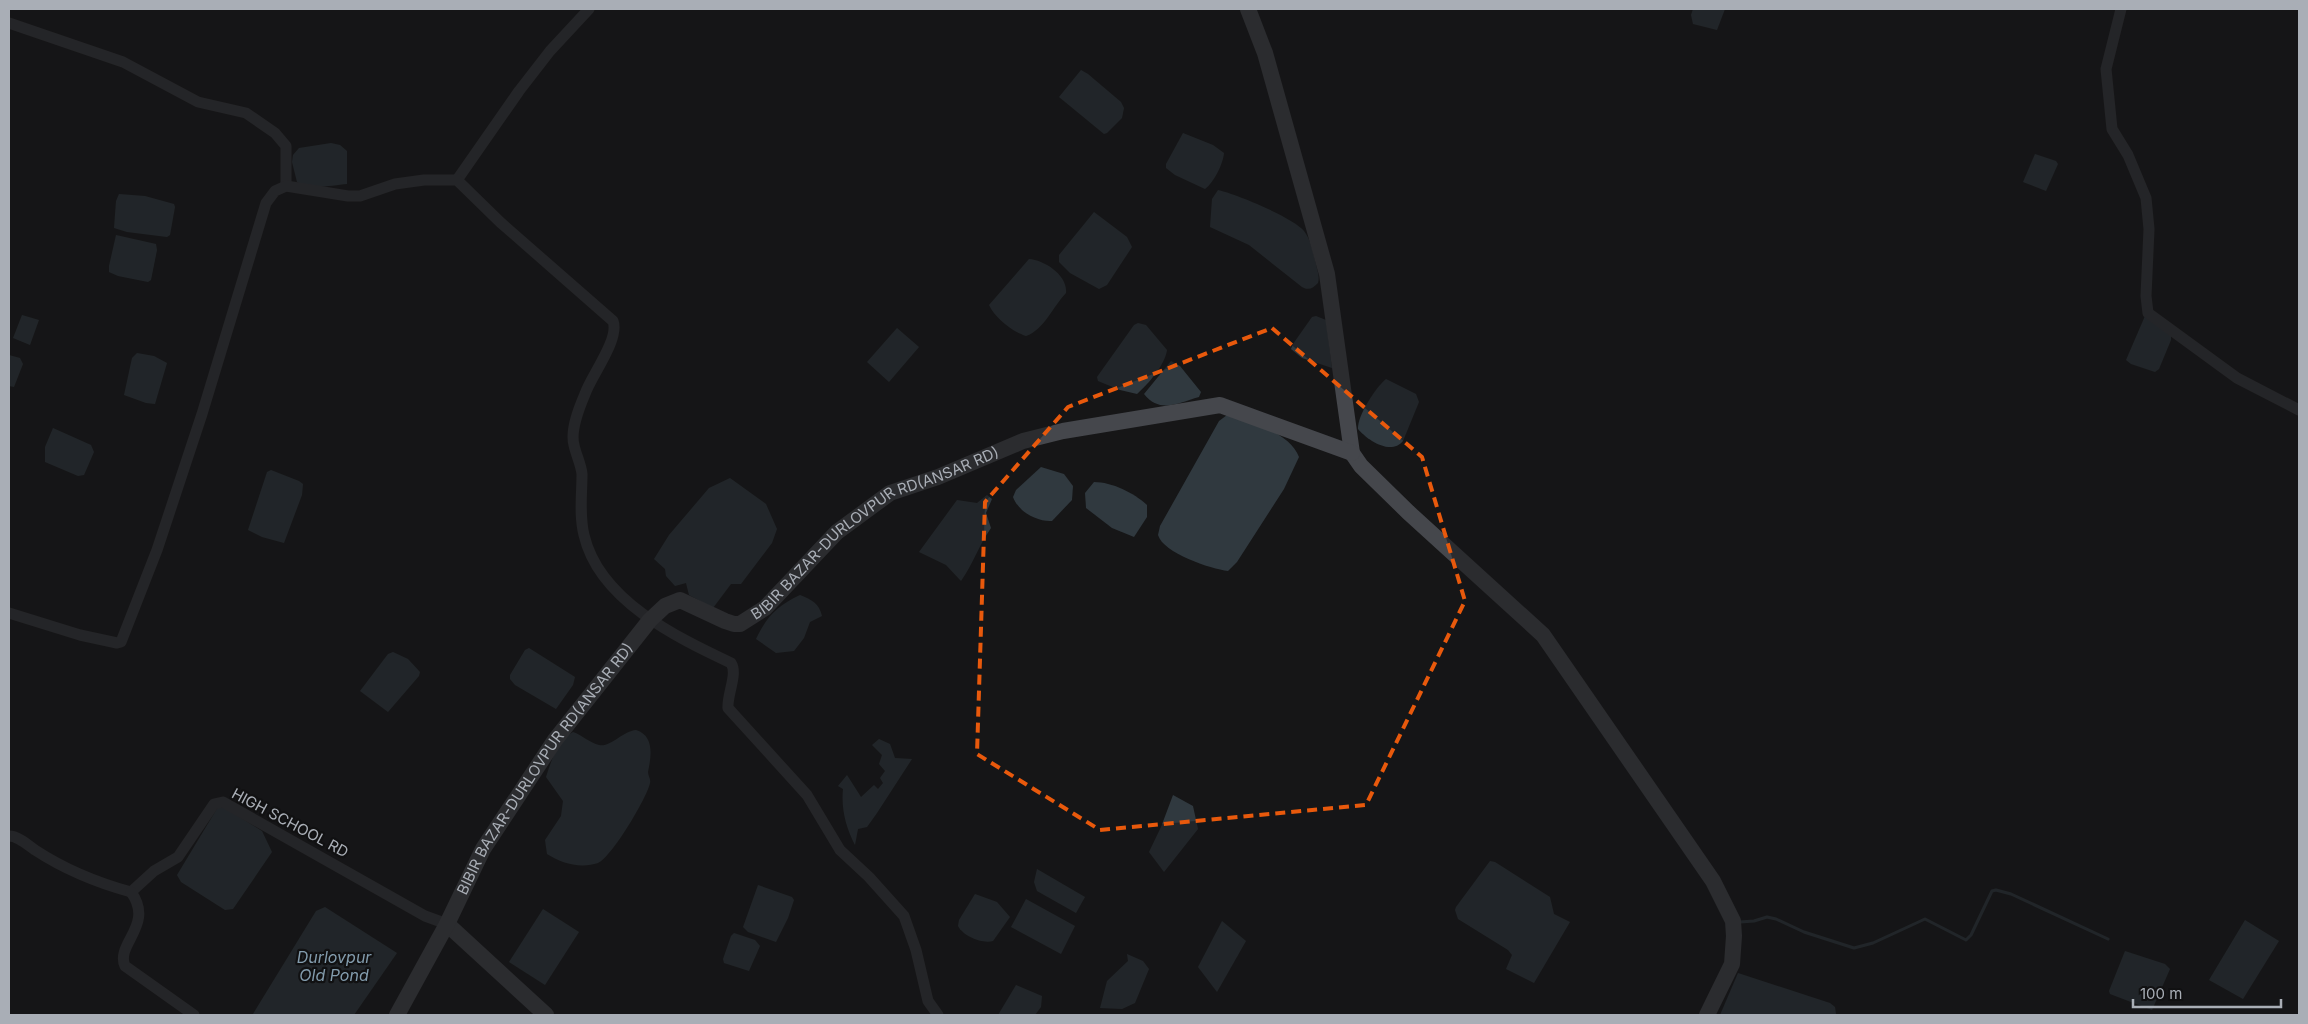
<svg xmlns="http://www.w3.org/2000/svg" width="2308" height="1024" viewBox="0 0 2308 1024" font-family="Inter,sans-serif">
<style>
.water{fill:#30393f}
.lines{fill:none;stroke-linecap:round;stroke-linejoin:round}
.stream{stroke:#30393f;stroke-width:3}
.street{stroke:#37383c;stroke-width:11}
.secondary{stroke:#45474c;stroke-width:16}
.marked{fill:none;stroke:#e8590c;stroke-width:4;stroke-dasharray:10 6;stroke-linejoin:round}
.labels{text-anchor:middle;stroke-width:4.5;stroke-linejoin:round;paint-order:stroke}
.street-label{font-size:15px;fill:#a9aeb6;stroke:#111112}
.water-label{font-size:16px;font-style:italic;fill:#839cad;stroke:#111112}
</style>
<rect width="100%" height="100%" fill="#161617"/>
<g class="water">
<path d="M 1693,9 L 1725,9 L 1717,30 L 1693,24 L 1691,15 Z"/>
<path d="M 1081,70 L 1088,74 L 1121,102 L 1124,108 L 1122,118 L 1107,133 L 1104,134 L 1059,97 Z"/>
<path d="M 1183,133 L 1213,145 L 1224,153 C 1223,164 1214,182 1205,189 L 1175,175 L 1166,168 L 1166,164 Z"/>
<path d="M 331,143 L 340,145 L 347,151 L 347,184 C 332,185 310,191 297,182 L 292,162 L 293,155 L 299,148 Z"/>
<path d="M 2035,154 L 2056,161 L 2058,164 L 2046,191 L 2023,182 Z"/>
<path d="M 1218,190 C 1236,194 1294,218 1304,231 C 1311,240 1313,253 1316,264 C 1317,270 1320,276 1318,283 C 1313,288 1309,291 1302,287 L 1249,245 L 1210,227 L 1212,199 Z"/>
<path d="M 119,194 L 145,196 L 174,204 L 175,207 L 170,235 L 167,237 L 127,232 L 114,228 L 116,201 Z"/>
<path d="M 1094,212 L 1127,237 L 1132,247 L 1107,285 L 1099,289 L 1070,273 L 1059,262 L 1059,255 Z"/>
<path d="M 116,235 L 156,244 L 157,250 L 151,280 L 148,282 L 118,276 L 109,272 L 109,266 Z"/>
<path d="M 1029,259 C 1044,260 1068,275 1066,293 C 1054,305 1044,330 1026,336 C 1013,332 995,318 989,305 Z"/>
<path d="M 22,315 L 39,320 L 30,345 L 13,338 Z"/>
<path d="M 1316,316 L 1326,320 L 1332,368 L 1302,358 L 1291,349 L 1293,344 L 1312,317 Z"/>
<path d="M 2145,316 L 2171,333 L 2171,340 L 2159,369 L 2155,372 L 2131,364 L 2126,360 Z"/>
<path d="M 1138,323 L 1146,325 L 1167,350 C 1165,365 1148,384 1137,394 L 1120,390 L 1098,381 L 1097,377 L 1134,325 Z"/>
<path d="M 897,328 L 919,347 L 889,382 L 867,362 Z"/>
<path d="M 137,353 L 154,356 L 167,363 L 155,404 L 146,403 L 124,395 L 132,358 Z"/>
<path d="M 9,355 L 20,358 L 23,364 L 14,387 L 9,386 Z"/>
<path d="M 1171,361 L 1180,366 L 1201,392 L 1199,397 C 1178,403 1160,414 1144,394 Z"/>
<path d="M 1386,379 L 1416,394 L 1419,402 L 1403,441 C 1391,456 1367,440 1358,429 C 1357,416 1376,387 1386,379 Z"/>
<path d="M 1227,415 C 1251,422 1289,432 1299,457 L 1284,489 L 1237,562 L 1228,571 C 1211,569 1163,553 1158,535 L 1160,526 L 1219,421 Z"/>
<path d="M 53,428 L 91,445 L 94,452 L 84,475 L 78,476 L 45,462 L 45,447 Z"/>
<path d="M 1041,467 L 1064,474 L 1073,486 L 1072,500 L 1052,521 C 1038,522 1018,512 1013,497 L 1016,490 Z"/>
<path d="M 271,470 L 299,481 L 303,484 L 302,495 L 284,543 L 262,537 L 248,530 L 267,472 Z"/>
<path d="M 730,478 L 766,504 L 777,529 L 772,543 L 741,584 L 731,584 L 713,608 L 689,595 L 686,583 L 675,586 L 666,576 L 665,569 L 654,559 L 669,535 L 709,488 Z"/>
<path d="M 1094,482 C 1112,482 1134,493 1147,505 L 1147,517 L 1134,537 L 1112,528 L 1086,508 L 1085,493 Z"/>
<path d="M 987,495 L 992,499 L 986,513 L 991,528 C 979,545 973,564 961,581 L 946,565 L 919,552 L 957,500 L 977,503 Z"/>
<path d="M 800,595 C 812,600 819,603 822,616 L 810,622 L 804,638 L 794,651 L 776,653 L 756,639 C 767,616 777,606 800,595 Z"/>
<path d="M 529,648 L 575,677 L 573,685 L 556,709 L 515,685 L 510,679 L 510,675 L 525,650 Z"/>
<path d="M 393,652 L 408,659 L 420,672 L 419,676 L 388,712 L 360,691 L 388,654 Z"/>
<path d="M 636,730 C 655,736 651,757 648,772 C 648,776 651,779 650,783 C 647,798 611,858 598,863 C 580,869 561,863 547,854 L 545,840 L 561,816 L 563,801 L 546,777 C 551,761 558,740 573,732 C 582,735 590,743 599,745 C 610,748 623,731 636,730 Z"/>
<path d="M 879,739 L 890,744 L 895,758 L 912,759 L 877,813 L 867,827 L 858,829 L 855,845 C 846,828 841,809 843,789 L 838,786 L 847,775 L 861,797 L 874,785 L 878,789 L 883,783 L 880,778 L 885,771 L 879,764 L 882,755 L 872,745 Z"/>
<path d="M 1173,795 L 1193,806 L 1198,829 L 1164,872 L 1149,852 L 1161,827 Z"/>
<path d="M 218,807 L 225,808 L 262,831 L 272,852 L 233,909 L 225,910 L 181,882 L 177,875 Z"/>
<path d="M 1490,861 L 1495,862 L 1550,897 L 1554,914 L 1570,922 L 1534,983 L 1506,969 L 1512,955 L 1508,950 L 1458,919 L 1455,910 L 1456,907 Z"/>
<path d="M 1037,869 L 1085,897 L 1076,913 L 1037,891 L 1034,882 Z"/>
<path d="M 758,885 L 792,897 L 794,900 L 788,918 L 776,942 L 748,932 L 743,927 Z"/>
<path d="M 975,894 L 997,902 L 1010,917 L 993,941 C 982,944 963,936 958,926 L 959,920 Z"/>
<path d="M 1026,899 L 1075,926 L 1061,954 L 1011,927 Z"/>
<path d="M 325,907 L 397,953 L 354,1015 L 253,1014 L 316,911 Z"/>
<path d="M 543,909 L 579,932 L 545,985 L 509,962 Z"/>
<path d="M 2245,920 L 2279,941 L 2243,999 L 2209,980 Z"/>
<path d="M 1222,921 L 1246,941 L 1217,992 L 1198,967 Z"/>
<path d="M 734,933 L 755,940 L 760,946 L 749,971 L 724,963 L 723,959 L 731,936 Z"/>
<path d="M 2125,951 L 2165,964 L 2170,969 L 2152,1010 L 2110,994 L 2109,991 Z"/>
<path d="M 1127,954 L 1143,961 L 1149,969 L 1135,1003 L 1122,1009 L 1100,1008 L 1107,981 L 1128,961 Z"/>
<path d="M 1738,973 L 1830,1003 L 1835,1007 L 1836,1014 L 1720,1015 Z"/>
<path d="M 1016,985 L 1042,996 L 1041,1007 L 1035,1015 L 998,1015 Z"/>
</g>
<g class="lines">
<path class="stream" d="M 1740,922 L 1754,921 L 1767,917 L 1776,919 L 1804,932 L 1854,948 L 1873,943 L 1925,919 L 1966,940 L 1971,935 L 1992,891 L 1996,890 L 2011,894 L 2108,939"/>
<g class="street">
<path d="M 2121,9 L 2106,69 L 2112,129 L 2128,155 L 2146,198 L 2149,229 L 2146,296 L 2148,313 L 2237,378 L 2299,410"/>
<path d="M 9,23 L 123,62 L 198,102 L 246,113 L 275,133 L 286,146 L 286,186"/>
<path d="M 457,180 L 519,91 L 550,51 L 589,9"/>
<path d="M 9,613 L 80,635 L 117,643 L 121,642 L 157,550 L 202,414 L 266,203 L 275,191 L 286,186 L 348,196 L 360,196 L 395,184 L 424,180 L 457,180 L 500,222 L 613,321 C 620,339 591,376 585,394 C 579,408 570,430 574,445 C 576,455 581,464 582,474 C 582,494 579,515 584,535 C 599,600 676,637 731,663 C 738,674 727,694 728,708 L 807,795 L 840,850 L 869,877 L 904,916 L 916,950 L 928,1001 L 938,1015"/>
<path d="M 9,836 C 18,836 28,845 35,850 C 64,869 98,883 131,892 L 154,871 L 178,857 L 214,804 L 223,802 L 425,916 L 447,924"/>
<path d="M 131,892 C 155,925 115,944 125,966 L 194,1015"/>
</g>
<g class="secondary">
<path d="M 1248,9 L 1265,53 L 1327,274 L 1352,453 L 1361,466 L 1408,512 L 1543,635 L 1713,881 L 1733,921 L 1734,936 L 1732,964 L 1707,1015"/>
<path d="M 447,924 L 546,1015"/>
<path id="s1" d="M 397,1015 L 447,924 L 483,849 L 555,740 L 650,620 L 665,606 L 680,600 L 725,621 L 734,624 L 740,624 L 765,608 L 837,532 L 890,493 L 938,477 L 1023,441 L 1063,431 L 1220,405 L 1352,453"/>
</g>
</g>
<path d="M0 0H2308V1024H0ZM 1272,328 L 1422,457 L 1465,601 L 1366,805 L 1100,830 L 977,754 L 985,502 L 1068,407 Z" fill="#161617" fill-opacity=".55" fill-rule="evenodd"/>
<path class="marked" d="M 1272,328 L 1422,457 L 1465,601 L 1366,805 L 1100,830 L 977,754 L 985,502 L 1068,407 Z"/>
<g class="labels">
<g class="street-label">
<text dy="5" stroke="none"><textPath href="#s1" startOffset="738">BIBIR BAZAR-DURLOVPUR RD(ANSAR RD)</textPath></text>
<text dy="5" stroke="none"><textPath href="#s1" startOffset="288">BIBIR BAZAR-DURLOVPUR RD(ANSAR RD)</textPath></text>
<text transform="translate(290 823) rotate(28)" y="5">HIGH SCHOOL RD</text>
</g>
<g class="water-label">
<text x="334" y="963">Durlovpur<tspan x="334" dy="18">Old Pond</tspan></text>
</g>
</g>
<rect width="2308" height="1024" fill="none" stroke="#a9aeb6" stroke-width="20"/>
<path d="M2133 999v8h148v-8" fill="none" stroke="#a9aeb6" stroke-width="2.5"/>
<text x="2140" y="999" font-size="15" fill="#a9aeb6" stroke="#111112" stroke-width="4" paint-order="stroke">100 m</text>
</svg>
